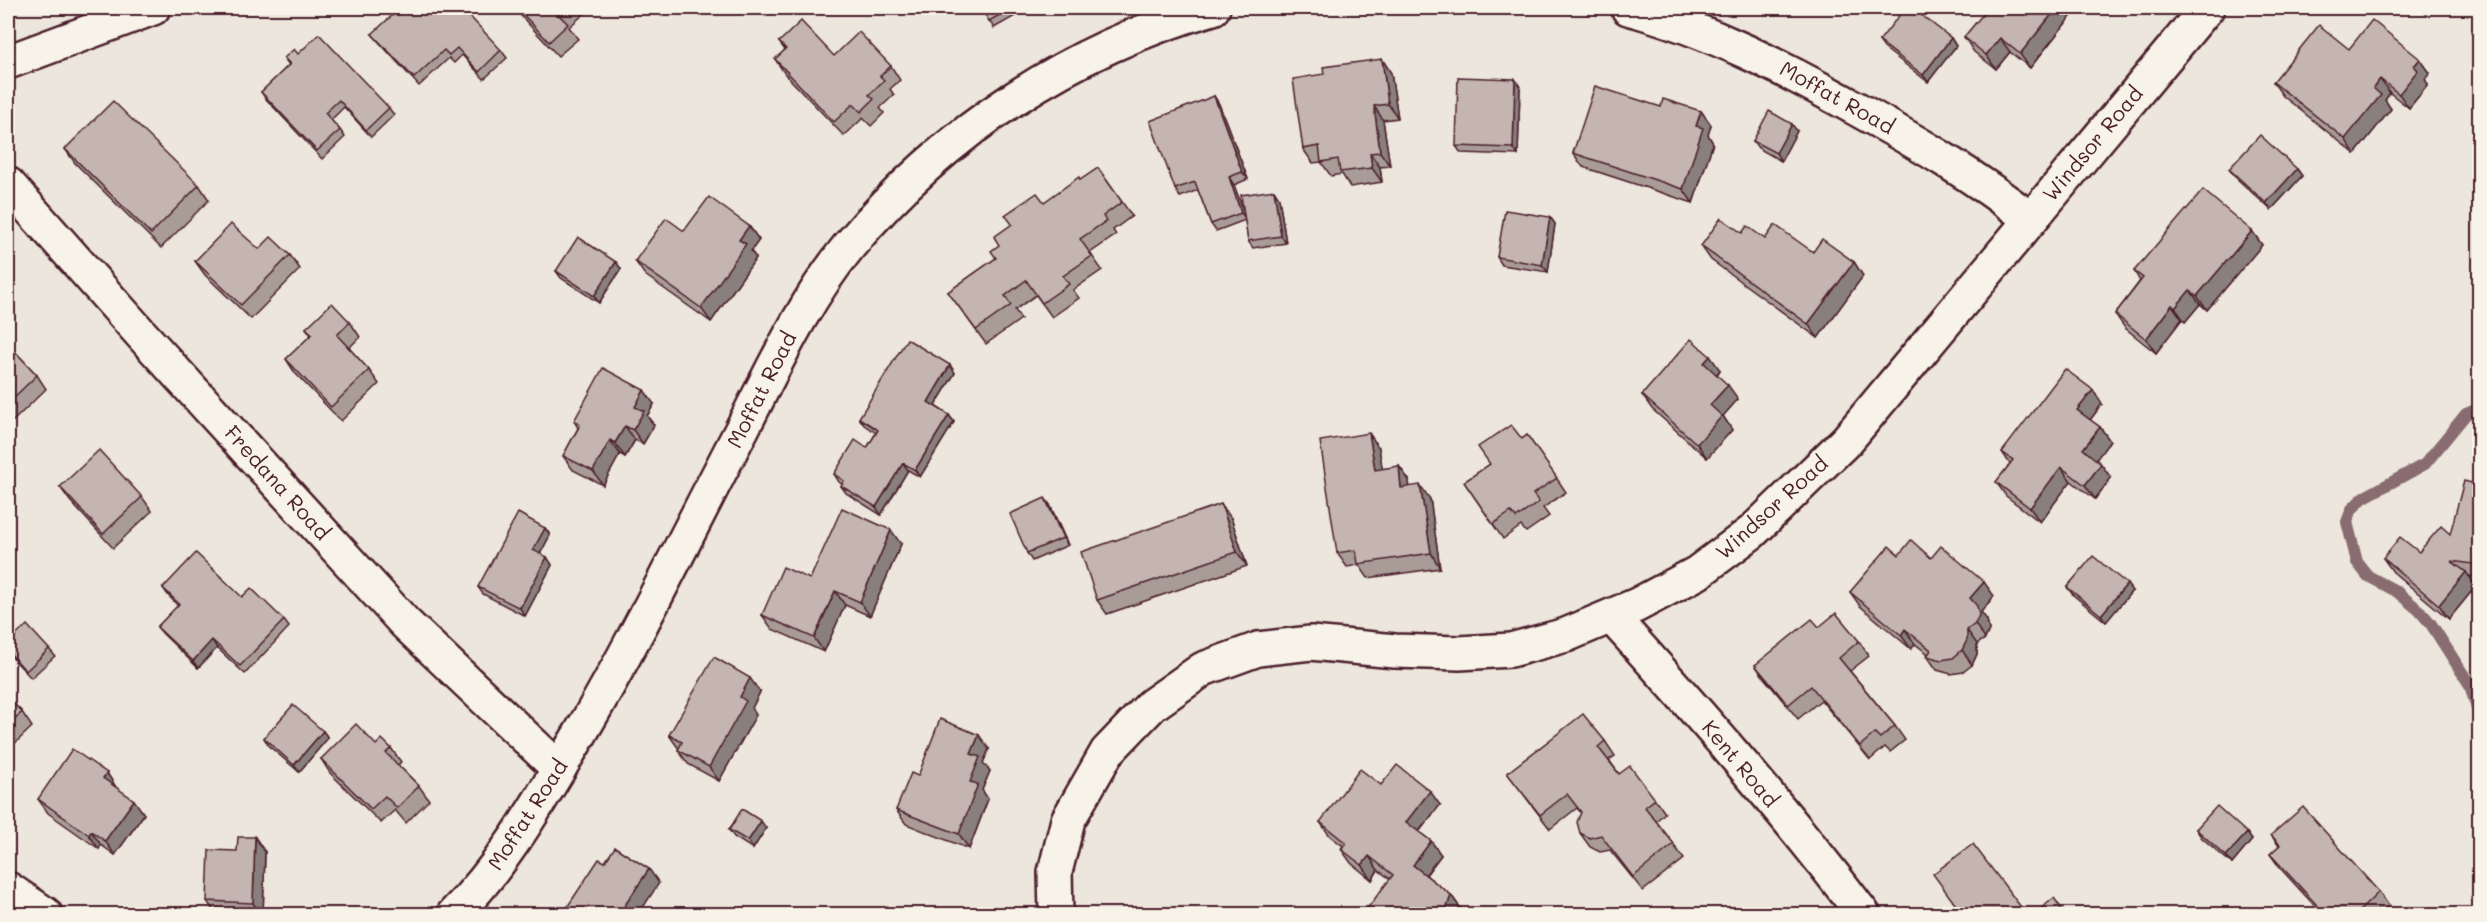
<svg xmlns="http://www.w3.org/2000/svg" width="2487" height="922" viewBox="0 0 2487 922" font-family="Mali,sans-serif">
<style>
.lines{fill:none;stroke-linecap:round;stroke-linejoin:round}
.stream{stroke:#896c6f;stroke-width:12}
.minor-casing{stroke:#4a1f2b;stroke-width:38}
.minor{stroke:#f7f3e8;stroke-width:33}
.wall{fill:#a99c97;stroke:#4a1f2b;stroke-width:1.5}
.shaded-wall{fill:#897f7b;stroke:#4a1f2b;stroke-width:1.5}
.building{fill:#c4b5b0;stroke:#4a1f2b;stroke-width:1.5}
.labels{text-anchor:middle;stroke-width:4.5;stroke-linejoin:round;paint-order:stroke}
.street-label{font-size:21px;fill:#4a1f2b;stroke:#f7f3e8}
</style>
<rect width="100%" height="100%" fill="#ece6dd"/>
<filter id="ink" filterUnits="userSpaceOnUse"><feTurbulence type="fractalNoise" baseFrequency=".0167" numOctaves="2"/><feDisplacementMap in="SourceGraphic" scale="12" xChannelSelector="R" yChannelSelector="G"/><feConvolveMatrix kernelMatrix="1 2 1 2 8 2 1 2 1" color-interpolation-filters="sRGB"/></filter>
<g filter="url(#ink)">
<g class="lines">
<path class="stream" d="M 2480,408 L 2466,414 L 2425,464 L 2363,498 L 2352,509 L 2347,522 L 2357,562 L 2368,576 L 2396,591 L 2420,611 L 2431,624 L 2470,685 L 2480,719"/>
<g class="minor-casing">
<g id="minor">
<path d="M 1628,8 C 1710,30 1783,68 1857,109 C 1920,144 1973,175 2030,219"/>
<path d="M 8,62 L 153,8"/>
<path d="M 8,184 L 142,335 L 405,623 L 559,769"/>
<path d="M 1612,617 C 1699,713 1785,811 1863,914"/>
<path d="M 8,889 L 45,914"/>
<path d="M 454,914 C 506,863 542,796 580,734 C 638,636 688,532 741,431 C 774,367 804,301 849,246 C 945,131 1070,49 1213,8"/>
<path d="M 1056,914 L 1055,872 L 1068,820 L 1107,752 L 1152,705 L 1203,669 L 1258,649 L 1311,643 L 1395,651 L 1459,653 L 1511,650 L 1566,635 L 1637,605 L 1697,573 L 1752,532 L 1847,440 L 2207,8"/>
</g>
</g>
<use href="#minor" class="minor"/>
</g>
<g class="wall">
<path d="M 516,8 L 591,8 L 569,27 L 578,39 L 558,56 L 522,17 Z"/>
<path d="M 981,8 L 1029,8 L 994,28 Z"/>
<path d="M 2077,9 L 2030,68 L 2010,52 L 1996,69 L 1974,52 L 1964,37 Z"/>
<path d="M 372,34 L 501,50 L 507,58 L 484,79 L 462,55 L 454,63 L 449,58 L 419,86 L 378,41 Z"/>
<path d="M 1951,38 L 1956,46 L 1928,82 L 1884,48 L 1879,41 Z"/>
<path d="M 779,42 L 834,56 L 891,66 L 900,80 L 890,89 L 894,95 L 880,108 L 884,113 L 871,126 L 863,118 L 844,136 L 785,74 L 775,59 L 785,50 Z"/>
<path d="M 2349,49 L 2420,59 L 2430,73 L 2425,79 L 2428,85 L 2409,108 L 2390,93 L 2385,100 L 2391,109 L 2355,154 L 2283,96 L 2273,82 Z"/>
<path d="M 298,54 L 389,108 L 394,115 L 371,137 L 344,107 L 331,120 L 340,130 L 345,137 L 322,159 L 266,99 L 261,92 L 289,65 L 284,58 Z"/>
<path d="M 1382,59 L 1391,73 L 1398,118 L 1383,120 L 1390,166 L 1380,167 L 1382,182 L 1350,187 L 1342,174 L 1331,176 L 1321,162 L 1313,163 L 1303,149 L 1324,74 Z"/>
<path d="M 1515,79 L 1520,87 L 1518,155 L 1461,153 L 1456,146 Z"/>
<path d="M 1214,96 L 1219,104 L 1248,179 L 1234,185 L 1244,212 L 1274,190 L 1279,198 L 1286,243 L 1253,248 L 1248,241 L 1245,220 L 1216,231 L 1211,224 L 1198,190 L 1180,197 L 1175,189 Z"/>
<path d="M 1661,107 L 1701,111 L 1711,125 L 1708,135 L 1713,143 L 1693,203 L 1583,167 L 1573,153 Z"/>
<path d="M 1797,131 L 1781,161 L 1758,148 L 1753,141 Z"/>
<path d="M 65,149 L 199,185 L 209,200 L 161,248 L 75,163 Z"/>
<path d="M 1098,168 L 1132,216 L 1113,230 L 1116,235 L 1090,253 L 1102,270 L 1073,290 L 1079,298 L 1052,317 L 1036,295 L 1015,310 L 1021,319 L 986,344 L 948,292 L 996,258 L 999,245 L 1044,202 L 1081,180 Z"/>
<path d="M 2229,169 L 2297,169 L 2302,176 L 2271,210 L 2234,176 Z"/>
<path d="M 1550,217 L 1555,224 L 1548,272 L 1502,265 L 1497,257 Z"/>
<path d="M 749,226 L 759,240 L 751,251 L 756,258 L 711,322 L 645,275 L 635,261 L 684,231 Z"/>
<path d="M 2252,231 L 2262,245 L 2207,310 L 2200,304 L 2185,322 L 2182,319 L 2156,353 L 2125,328 L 2115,314 L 2140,281 L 2134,271 Z"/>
<path d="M 1742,233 L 1854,262 L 1863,276 L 1818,338 L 1711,260 L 1701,246 Z"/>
<path d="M 259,249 L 290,255 L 300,269 L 251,319 L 205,275 L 195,261 Z"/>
<path d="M 616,262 L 621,269 L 599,303 L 561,278 L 556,271 Z"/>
<path d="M 350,322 L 360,337 L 349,348 L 369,370 L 379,384 L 341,421 L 295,373 L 286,359 L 311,335 L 306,328 Z"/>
<path d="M 8,344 L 37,375 L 46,389 L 8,426 Z"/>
<path d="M 950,365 L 955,373 L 935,406 L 949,415 L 954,422 L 920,477 L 908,470 L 881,515 L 846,493 L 841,486 L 842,484 L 839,482 L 834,474 L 867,448 L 876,433 L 864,425 L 859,418 Z"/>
<path d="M 1720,370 L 1717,375 L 1738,399 L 1723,416 L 1732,430 L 1707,458 L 1652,409 L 1642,395 Z"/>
<path d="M 2093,390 L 2102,404 L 2090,420 L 2100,427 L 2110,441 L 2096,459 L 2101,464 L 2111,478 L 2095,499 L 2071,481 L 2040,522 L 2006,496 L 1996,482 L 2010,464 L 2002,452 Z"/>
<path d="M 654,404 L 647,416 L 654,425 L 643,444 L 635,440 L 625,457 L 620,454 L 603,485 L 573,470 L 563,456 L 578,428 L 574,421 Z"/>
<path d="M 1527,435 L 1566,492 L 1543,508 L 1549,516 L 1526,532 L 1521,526 L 1503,539 L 1464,482 L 1490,464 Z"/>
<path d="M 1379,448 L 1382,469 L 1399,466 L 1409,480 L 1409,486 L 1430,499 L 1440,568 L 1368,578 L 1359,565 L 1347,567 L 1337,553 Z"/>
<path d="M 2480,485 L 2480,578 L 2469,576 L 2476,586 L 2449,619 L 2393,572 L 2383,558 L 2419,552 L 2450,534 Z"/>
<path d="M 60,487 L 142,497 L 152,511 L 113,548 L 70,501 Z"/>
<path d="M 1050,505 L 1068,545 L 1032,561 L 1027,553 Z"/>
<path d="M 1231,518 L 1247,566 L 1107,614 L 1097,600 Z"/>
<path d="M 545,528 L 550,535 L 540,554 L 547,557 L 552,565 L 525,616 L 483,594 L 478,587 Z"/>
<path d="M 901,544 L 870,616 L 845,605 L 824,652 L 772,629 L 762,615 Z"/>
<path d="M 1899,555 L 1931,558 L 1994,596 L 1981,612 L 1987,620 L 1989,630 L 1985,639 L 1977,644 L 1977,654 L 1972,665 L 1963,672 L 1951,674 L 1937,670 L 1927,656 L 1928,654 L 1915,644 L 1911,649 L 1860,606 L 1850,592 Z"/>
<path d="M 2067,587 L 2132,591 L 2106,622 L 2073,595 Z"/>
<path d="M 163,588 L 242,597 L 284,620 L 289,627 L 245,674 L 217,648 L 198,668 L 163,634 L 157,627 L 178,606 L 168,595 Z"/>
<path d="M 1819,627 L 1859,641 L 1869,656 L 1850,671 L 1895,726 L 1905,740 L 1890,752 L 1885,747 L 1870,760 L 1821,700 L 1798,719 L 1765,679 L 1755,665 Z"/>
<path d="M 8,643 L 49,649 L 55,656 L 31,678 L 8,653 Z"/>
<path d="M 760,692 L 752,708 L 756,715 L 719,781 L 688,764 L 678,750 L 679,749 L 669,735 Z"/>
<path d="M 8,698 L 22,712 L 32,727 L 8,750 Z"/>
<path d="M 323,731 L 328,738 L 299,772 L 269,746 L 264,738 Z"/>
<path d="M 1605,741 L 1615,756 L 1609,760 L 1619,774 L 1655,799 L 1665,813 L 1656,821 L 1684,859 L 1643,891 L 1610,850 L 1600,852 L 1590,847 L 1580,833 L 1581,813 L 1577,808 L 1550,829 L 1507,773 Z"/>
<path d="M 376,745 L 391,748 L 401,762 L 398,765 L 419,786 L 429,800 L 406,823 L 395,810 L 381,823 L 330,773 L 321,759 Z"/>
<path d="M 989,749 L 983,763 L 990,771 L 982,790 L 988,799 L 969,849 L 906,824 L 896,810 L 918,776 Z"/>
<path d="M 107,773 L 116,788 L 144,814 L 115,855 L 101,845 L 99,849 L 48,813 L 38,799 Z"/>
<path d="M 1440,805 L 1419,832 L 1431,841 L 1441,855 L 1426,875 L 1451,895 L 1461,909 L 1459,915 L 1363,915 L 1390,879 L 1378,870 L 1372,880 L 1351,863 L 1341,849 L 1343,846 L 1330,836 L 1320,822 Z"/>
<path d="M 766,828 L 753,849 L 734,837 L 729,830 Z"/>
<path d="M 2196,829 L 2247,833 L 2252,840 L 2232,864 L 2201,837 Z"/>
<path d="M 2271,835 L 2379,892 L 2389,906 L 2380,915 L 2323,915 L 2280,868 L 2270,854 L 2279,846 Z"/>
<path d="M 265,852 L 263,915 L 216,915 L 207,901 Z"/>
</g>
<g class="shaded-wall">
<path d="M 2057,8 L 2076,8 L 2077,9 L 2030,68 L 2020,54 Z"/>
<path d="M 1951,38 L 1956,46 L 1928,82 L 1923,75 Z"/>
<path d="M 2000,38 L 2010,52 L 1996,69 L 1986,55 Z"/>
<path d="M 1382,59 L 1391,73 L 1398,118 L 1388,104 Z"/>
<path d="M 2420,59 L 2430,73 L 2425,79 L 2428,85 L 2409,108 L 2399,94 L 2414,66 Z"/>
<path d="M 1515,79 L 1520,87 L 1518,155 L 1513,148 Z"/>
<path d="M 2380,79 L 2390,93 L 2385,100 L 2391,109 L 2355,154 L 2345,139 L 2373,88 Z"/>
<path d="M 1214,96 L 1219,104 L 1248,179 L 1242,172 Z"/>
<path d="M 1374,106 L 1383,120 L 1390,166 L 1380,152 Z"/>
<path d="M 1701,111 L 1711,125 L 1708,135 L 1713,143 L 1693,203 L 1683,189 L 1696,126 Z"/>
<path d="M 1792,124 L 1797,131 L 1781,161 L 1776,153 Z"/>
<path d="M 1370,153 L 1380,167 L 1382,182 L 1372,168 Z"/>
<path d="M 2297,169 L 2302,176 L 2271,210 L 2266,203 Z"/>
<path d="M 1229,177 L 1234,185 L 1247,220 L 1241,213 Z"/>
<path d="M 1274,190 L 1279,198 L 1286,243 L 1281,236 Z"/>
<path d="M 1550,217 L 1555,224 L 1548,272 L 1542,265 Z"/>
<path d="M 749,226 L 759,240 L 751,251 L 756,258 L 711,322 L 701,308 L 739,240 Z"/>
<path d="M 2252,231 L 2262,245 L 2207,310 L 2197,296 Z"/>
<path d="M 616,262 L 621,269 L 599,303 L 594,296 Z"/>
<path d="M 1854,262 L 1863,276 L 1818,338 L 1808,324 Z"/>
<path d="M 2190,290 L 2200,304 L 2185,322 L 2175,308 Z"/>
<path d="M 2172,305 L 2182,319 L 2156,353 L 2146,339 Z"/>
<path d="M 1710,356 L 1720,370 L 1714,378 L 1704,363 Z"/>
<path d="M 950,365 L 955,373 L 933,409 L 928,402 Z"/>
<path d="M 1728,385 L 1738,399 L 1723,416 L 1732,430 L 1707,458 L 1697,444 L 1710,405 Z"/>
<path d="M 644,390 L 654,404 L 647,416 L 654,425 L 643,444 L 633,430 L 635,407 Z"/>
<path d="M 2093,390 L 2102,404 L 2087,424 L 2077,410 Z"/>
<path d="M 949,415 L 954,422 L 920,477 L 915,470 Z"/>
<path d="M 625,426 L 635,440 L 625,457 L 615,443 Z"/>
<path d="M 2100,427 L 2110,441 L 2093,464 L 2083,449 Z"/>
<path d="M 1369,433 L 1379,448 L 1385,484 L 1375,470 Z"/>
<path d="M 610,440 L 620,454 L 603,485 L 593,471 Z"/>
<path d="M 903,463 L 908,470 L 881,515 L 876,507 Z"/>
<path d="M 2101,464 L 2111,478 L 2095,499 L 2085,485 Z"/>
<path d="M 1399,466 L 1409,480 L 1411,502 L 1401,488 Z"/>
<path d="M 2061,467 L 2071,481 L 2040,522 L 2030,508 Z"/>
<path d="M 1420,485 L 1430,499 L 1440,568 L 1431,553 Z"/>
<path d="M 1045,498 L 1050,505 L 1068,545 L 1063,538 Z"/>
<path d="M 1221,504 L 1231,518 L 1247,566 L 1237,552 Z"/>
<path d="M 545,528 L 550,535 L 538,558 L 533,550 Z"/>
<path d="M 891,530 L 901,544 L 870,616 L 860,602 Z"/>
<path d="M 547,557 L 552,565 L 525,616 L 520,608 Z"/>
<path d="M 2466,572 L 2476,586 L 2449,619 L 2439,605 Z"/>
<path d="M 1984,582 L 1994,596 L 1981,612 L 1987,620 L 1989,630 L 1985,639 L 1975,624 L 1970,598 Z"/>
<path d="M 2127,584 L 2132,591 L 2106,622 L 2101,615 Z"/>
<path d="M 835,591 L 845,605 L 824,652 L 814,638 Z"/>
<path d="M 1905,629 L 1915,644 L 1911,649 L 1901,635 Z"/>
<path d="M 1967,630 L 1977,644 L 1977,654 L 1972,665 L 1962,650 Z"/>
<path d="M 212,640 L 217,648 L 198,668 L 193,661 Z"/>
<path d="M 750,678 L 760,692 L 752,708 L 756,715 L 719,781 L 709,767 L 740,697 Z"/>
<path d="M 323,731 L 328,738 L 299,772 L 294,765 Z"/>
<path d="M 979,735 L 989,749 L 983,763 L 990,771 L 982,790 L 988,799 L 969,849 L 959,834 L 970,782 L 971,754 Z"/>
<path d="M 107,773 L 116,787 L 113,793 L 103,778 Z"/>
<path d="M 1430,791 L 1440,805 L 1415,836 L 1406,822 Z"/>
<path d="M 134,800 L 144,814 L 115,855 L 105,841 Z"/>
<path d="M 761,821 L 766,828 L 753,849 L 748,841 Z"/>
<path d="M 91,831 L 101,845 L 99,849 L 89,835 Z"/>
<path d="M 2247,833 L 2252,840 L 2232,864 L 2226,856 Z"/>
<path d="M 255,837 L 265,852 L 263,915 L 261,915 L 253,903 Z"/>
<path d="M 1431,841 L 1441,855 L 1422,879 L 1413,865 Z"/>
<path d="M 1369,856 L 1378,870 L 1372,880 L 1362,865 Z"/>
<path d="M 649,869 L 659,883 L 638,915 L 624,915 L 621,911 Z"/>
<path d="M 1451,895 L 1461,909 L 1459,915 L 1450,915 L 1446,910 Z"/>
</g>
<g class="building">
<path d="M 400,8 L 462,8 L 501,50 L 479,72 L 457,48 L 449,55 L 444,50 L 414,78 L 372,34 Z"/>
<path d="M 517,8 L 565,8 L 558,14 L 568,24 L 549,42 Z"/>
<path d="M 981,8 L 1012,8 L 989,21 Z"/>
<path d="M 1905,8 L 1912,8 L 1951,38 L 1923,75 L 1879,41 Z"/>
<path d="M 1988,8 L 2057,8 L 2020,54 L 2000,38 L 1986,55 L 1964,37 Z"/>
<path d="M 2372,20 L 2420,59 L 2414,66 L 2418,70 L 2399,94 L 2380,79 L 2373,88 L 2381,95 L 2345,139 L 2273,82 L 2319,25 L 2349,49 Z"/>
<path d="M 801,21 L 834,56 L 859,32 L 891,66 L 880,76 L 884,80 L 869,95 L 874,99 L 861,112 L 853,104 L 834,122 L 775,59 L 786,49 L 779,42 Z"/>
<path d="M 319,34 L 389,108 L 366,130 L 339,100 L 325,113 L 340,130 L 317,151 L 261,92 L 290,64 L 284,58 L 294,49 L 298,54 Z"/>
<path d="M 1382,59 L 1388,104 L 1374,106 L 1380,152 L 1370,153 L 1372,168 L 1340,172 L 1338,159 L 1321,162 L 1319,146 L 1303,149 L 1293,79 L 1324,74 L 1323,67 Z"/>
<path d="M 1458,77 L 1515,79 L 1513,148 L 1456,146 Z"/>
<path d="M 1595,86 L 1661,107 L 1663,99 L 1701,111 L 1696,126 L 1703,128 L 1683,189 L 1573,153 Z"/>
<path d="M 1214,96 L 1242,172 L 1229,177 L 1241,213 L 1211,224 L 1195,182 L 1175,189 L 1150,121 Z"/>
<path d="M 113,101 L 199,185 L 151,234 L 65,149 Z"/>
<path d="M 1769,111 L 1792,124 L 1776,153 L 1753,141 Z"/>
<path d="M 2260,135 L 2297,169 L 2266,203 L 2229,169 Z"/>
<path d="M 1098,168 L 1122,202 L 1103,216 L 1106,221 L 1080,239 L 1092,256 L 1063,276 L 1069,284 L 1042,303 L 1026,280 L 1005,296 L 1011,305 L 976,330 L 948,292 L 996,258 L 991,251 L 999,245 L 994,237 L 1012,224 L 1005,215 L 1037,193 L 1044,202 L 1079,177 L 1080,180 Z"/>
<path d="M 1274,190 L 1281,236 L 1248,241 L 1241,195 Z"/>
<path d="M 2203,190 L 2252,231 L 2197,296 L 2190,290 L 2175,308 L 2172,305 L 2146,339 L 2115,314 L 2143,278 L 2134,271 Z"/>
<path d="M 709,197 L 749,226 L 739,240 L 746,244 L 701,308 L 635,261 L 666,218 L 684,231 Z"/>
<path d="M 1505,210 L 1550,217 L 1542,265 L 1497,257 Z"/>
<path d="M 1721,218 L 1742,233 L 1747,226 L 1765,239 L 1775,225 L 1813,252 L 1822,239 L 1854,262 L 1808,324 L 1701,246 Z"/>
<path d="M 231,224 L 259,249 L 271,237 L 290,255 L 241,305 L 195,261 Z"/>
<path d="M 578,237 L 616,262 L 594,296 L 556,271 Z"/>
<path d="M 332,303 L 350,322 L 337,335 L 369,370 L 331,407 L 286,359 L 312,334 L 306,328 Z"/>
<path d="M 907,339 L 950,365 L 928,402 L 949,415 L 915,470 L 903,463 L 876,507 L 841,486 L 844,481 L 834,474 L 855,440 L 867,448 L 878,430 L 859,418 Z"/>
<path d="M 1691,339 L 1710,356 L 1704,363 L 1728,385 L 1710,405 L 1722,416 L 1697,444 L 1642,395 Z"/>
<path d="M 8,344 L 37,375 L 8,403 Z"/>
<path d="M 603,368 L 644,390 L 635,407 L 644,411 L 633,430 L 625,426 L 615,443 L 610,440 L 593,471 L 563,456 L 580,425 L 574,421 Z"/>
<path d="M 2065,369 L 2093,390 L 2077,410 L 2100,427 L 2083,449 L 2101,464 L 2085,485 L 2061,467 L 2030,508 L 1996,482 L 2013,460 L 2002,452 Z"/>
<path d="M 1511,425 L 1522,439 L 1527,435 L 1557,478 L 1533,494 L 1539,502 L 1516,518 L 1511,512 L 1493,524 L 1464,482 L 1490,464 L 1478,447 Z"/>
<path d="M 1369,433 L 1375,470 L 1399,466 L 1401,488 L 1420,485 L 1431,553 L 1358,564 L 1356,550 L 1337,553 L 1320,441 Z"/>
<path d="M 99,450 L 142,497 L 103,534 L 60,487 Z"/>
<path d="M 2464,481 L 2480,485 L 2480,565 L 2451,561 L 2466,572 L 2439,605 L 2383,558 L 2400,537 L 2419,552 L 2441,526 L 2450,534 Z"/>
<path d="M 1045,498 L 1063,538 L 1027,553 L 1010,514 Z"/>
<path d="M 1221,504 L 1237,552 L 1097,600 L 1081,552 Z"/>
<path d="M 842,508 L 891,530 L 860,602 L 835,591 L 814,638 L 762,615 L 783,567 L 810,579 Z"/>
<path d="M 518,513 L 545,528 L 533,550 L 547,557 L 520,608 L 478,587 Z"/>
<path d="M 1911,540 L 1931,558 L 1941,546 L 1984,582 L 1970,598 L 1977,606 L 1979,615 L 1975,624 L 1967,630 L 1967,640 L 1962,650 L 1953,658 L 1941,660 L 1927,656 L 1931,650 L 1905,629 L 1901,635 L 1850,592 L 1889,546 L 1899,555 Z"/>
<path d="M 196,553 L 242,597 L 251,588 L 284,620 L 240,666 L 212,640 L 193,661 L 157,627 L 179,604 L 163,588 Z"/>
<path d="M 2093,556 L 2127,584 L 2101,615 L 2067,587 Z"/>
<path d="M 1836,613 L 1859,641 L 1839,658 L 1895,726 L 1880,738 L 1875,733 L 1860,746 L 1811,686 L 1788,705 L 1755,665 L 1812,619 L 1819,627 Z"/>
<path d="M 27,625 L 49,649 L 26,671 L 8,651 L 8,643 Z"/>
<path d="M 714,657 L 750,678 L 740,697 L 746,701 L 709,767 L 678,750 L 682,742 L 669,735 Z"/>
<path d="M 8,698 L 22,712 L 8,726 Z"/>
<path d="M 293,705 L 323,731 L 294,765 L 264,738 Z"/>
<path d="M 1583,714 L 1605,741 L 1598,747 L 1619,774 L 1630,766 L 1655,799 L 1645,807 L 1674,844 L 1633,877 L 1601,835 L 1590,838 L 1580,833 L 1577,822 L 1581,812 L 1567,794 L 1540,815 L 1507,773 Z"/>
<path d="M 940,719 L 979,735 L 971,754 L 980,757 L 970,782 L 978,784 L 959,834 L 896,810 L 911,773 L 918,776 Z"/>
<path d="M 356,724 L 376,745 L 382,739 L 391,748 L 386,753 L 419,786 L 397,808 L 385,796 L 371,809 L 321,759 Z"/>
<path d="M 72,749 L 107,773 L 103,778 L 134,800 L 105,841 L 91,831 L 89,835 L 38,799 Z"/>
<path d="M 1397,765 L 1430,791 L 1406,822 L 1431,841 L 1413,865 L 1451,895 L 1446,910 L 1440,915 L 1363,914 L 1393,875 L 1369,856 L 1362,865 L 1341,849 L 1346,843 L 1320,822 L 1360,769 L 1381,785 Z"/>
<path d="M 2217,806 L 2247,833 L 2226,856 L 2196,829 Z"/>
<path d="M 2303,807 L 2379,892 L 2355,915 L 2326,915 L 2270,854 L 2280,845 L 2271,835 Z"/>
<path d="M 742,809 L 761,821 L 748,841 L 729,830 Z"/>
<path d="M 238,837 L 255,837 L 253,903 L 207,901 L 209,850 L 237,851 Z"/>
<path d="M 1973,844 L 2027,915 L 1963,915 L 1933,874 Z"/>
<path d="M 615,847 L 649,869 L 621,911 L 626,915 L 562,915 L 599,859 L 605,862 Z"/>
<path d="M 2054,898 L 2066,915 L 2033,915 Z"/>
</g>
</g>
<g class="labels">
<g class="street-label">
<text transform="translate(1837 98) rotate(29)" y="7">Moffat Road</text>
<text transform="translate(2093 144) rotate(-50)" y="7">Windsor Road</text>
<text transform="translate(762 390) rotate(-63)" y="7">Moffat Road</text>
<text transform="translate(277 483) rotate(48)" y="7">Fredana Road</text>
<text transform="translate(1772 508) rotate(-42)" y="7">Windsor Road</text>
<text transform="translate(1740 764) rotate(50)" y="7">Kent Road</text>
<text transform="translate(528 815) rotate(-57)" y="7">Moffat Road</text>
</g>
</g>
<rect width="2487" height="922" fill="none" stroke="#f7f3e8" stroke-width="30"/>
<rect x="15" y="15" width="2457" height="892" fill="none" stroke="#4a1f2b" stroke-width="2" filter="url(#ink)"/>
</svg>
